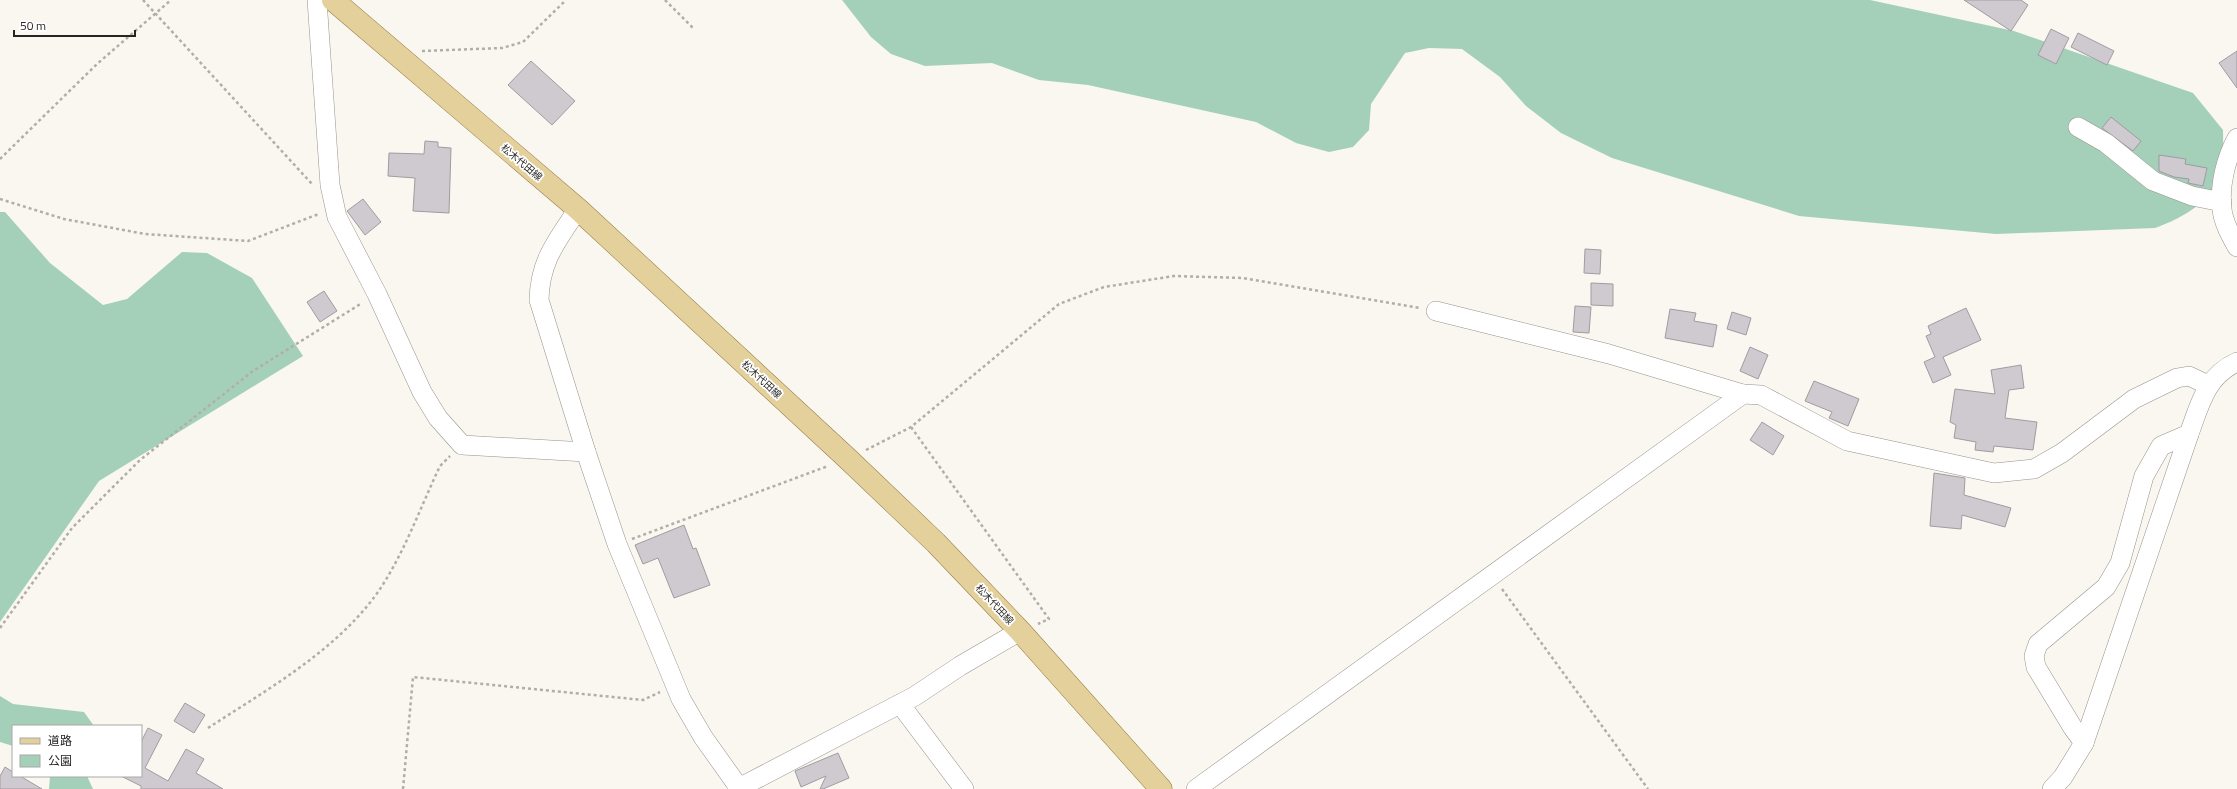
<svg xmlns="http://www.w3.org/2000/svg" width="2237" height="789" viewBox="0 0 2237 789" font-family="'Titillium Web','Noto Sans JP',sans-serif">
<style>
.green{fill:#a4d0ba}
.building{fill:#cfcad0;stroke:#a09ba1}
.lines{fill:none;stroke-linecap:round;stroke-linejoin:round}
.minor-casing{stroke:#97938d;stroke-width:20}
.major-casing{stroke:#967f45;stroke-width:23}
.path{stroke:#b1aea9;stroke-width:2.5;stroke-dasharray:3 3;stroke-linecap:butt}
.minor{stroke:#fff;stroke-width:19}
.major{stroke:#e3d09b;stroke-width:22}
.labels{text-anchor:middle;stroke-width:3.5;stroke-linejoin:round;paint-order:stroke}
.street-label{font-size:10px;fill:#272523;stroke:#fff}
</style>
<rect width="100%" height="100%" fill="#faf6f0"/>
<g class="green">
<path d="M 842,0 L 1870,0 L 2014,31 L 2193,93 L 2223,130 C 2223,142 2224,155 2222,167 C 2218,199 2183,218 2155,228 L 1996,234 L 1799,216 L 1612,158 L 1561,133 L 1526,106 L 1500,77 L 1462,49 L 1429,48 L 1405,53 L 1371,104 L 1369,130 L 1353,147 L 1329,152 L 1296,143 L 1256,122 L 1088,85 L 1039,80 L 992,63 L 925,66 L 891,54 L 871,37 Z"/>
<path d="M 0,212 L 5,212 L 50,263 L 103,305 L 127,299 L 182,252 L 207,253 L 252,278 L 303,356 L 99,481 L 0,622 Z"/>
<path d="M 0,696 L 13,704 L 84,712 L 94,726 L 13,726 L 13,746 L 0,742 Z"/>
<path d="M 50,776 L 87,776 L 93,789 L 49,789 Z"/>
</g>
<g class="building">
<path d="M 1964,0 L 2021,0 L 2028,5 L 2011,31 Z"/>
<path d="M 2051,29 L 2069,38 L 2056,64 L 2038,55 Z"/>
<path d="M 2078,33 L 2114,51 L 2107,65 L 2071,47 Z"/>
<path d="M 2237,51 L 2237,88 L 2219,63 Z"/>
<path d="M 531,61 L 575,101 L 552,125 L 508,85 Z"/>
<path d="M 2111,117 L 2141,141 L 2133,151 L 2102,128 Z"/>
<path d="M 425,141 L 438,142 L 438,147 L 451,148 L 449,213 L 413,211 L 415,178 L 388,176 L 389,153 L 424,154 Z"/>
<path d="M 2159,155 L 2186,159 L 2185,164 L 2207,168 L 2203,186 L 2188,183 L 2189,179 L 2174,177 L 2159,171 Z"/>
<path d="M 363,199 L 381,222 L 365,235 L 347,211 Z"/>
<path d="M 1585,249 L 1601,250 L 1600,274 L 1584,273 Z"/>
<path d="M 1591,283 L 1613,284 L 1613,306 L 1591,305 Z"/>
<path d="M 324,291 L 337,311 L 320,322 L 307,302 Z"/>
<path d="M 1575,306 L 1591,307 L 1589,333 L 1573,332 Z"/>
<path d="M 1966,308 L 1981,340 L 1943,357 L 1951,375 L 1933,383 L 1924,362 L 1935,357 L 1926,336 L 1931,334 L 1928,326 Z"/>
<path d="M 1670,309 L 1696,313 L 1694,321 L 1717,325 L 1713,347 L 1665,338 Z"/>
<path d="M 1732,312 L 1751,318 L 1746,335 L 1727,329 Z"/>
<path d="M 1750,347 L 1768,355 L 1758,379 L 1740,371 Z"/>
<path d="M 2021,365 L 2024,388 L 2009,390 L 2005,418 L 2037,422 L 2033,450 L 1994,446 L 1993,452 L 1975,450 L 1976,442 L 1954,438 L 1956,425 L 1950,422 L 1955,389 L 1995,394 L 1991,370 Z"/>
<path d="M 1814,381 L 1859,399 L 1848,426 L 1829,418 L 1832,412 L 1805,401 Z"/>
<path d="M 1762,422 L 1784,436 L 1773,455 L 1750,440 Z"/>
<path d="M 1934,473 L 1965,478 L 1964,495 L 2011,508 L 2005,527 L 1962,515 L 1961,529 L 1930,526 Z"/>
<path d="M 684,525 L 693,549 L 696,548 L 710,585 L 674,598 L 658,558 L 643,564 L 635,545 Z"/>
<path d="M 185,703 L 205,715 L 194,733 L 174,721 Z"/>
<path d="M 148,728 L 162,735 L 145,768 L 168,781 L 186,749 L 204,759 L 196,773 L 223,789 L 141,789 L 141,786 L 121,776 L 141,776 L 141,742 Z"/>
<path d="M 838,753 L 849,778 L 823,789 L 820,789 L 826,776 L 801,787 L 795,771 Z"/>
<path d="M 5,767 L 13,772 L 13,776 L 20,776 L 42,789 L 0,789 L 0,776 Z"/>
</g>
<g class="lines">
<g class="minor-casing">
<g id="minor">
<path d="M 317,0 L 330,185 L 337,217 L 377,294 L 422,392 L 438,418 L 462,445 L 586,452"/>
<path d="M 2078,127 L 2106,143 L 2153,181 L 2192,196 L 2222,202"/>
<path d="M 2237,138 C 2226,158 2219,186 2222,209 C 2223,222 2231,236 2237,247"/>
<path d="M 578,209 C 557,241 540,260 539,300 L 586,452 L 617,544 L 681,699 L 703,737 L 740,789"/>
<path d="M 1436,311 L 1609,354 L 1743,394 L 1761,395 L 1847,441 L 1994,473 L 2034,469 L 2062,453 L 2134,399 L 2177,378 L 2189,376 L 2208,385"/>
<path d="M 900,704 L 964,789"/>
<path d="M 2084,743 L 2073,728 L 2036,667 L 2034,656 L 2038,644 L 2106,587 L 2120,563 L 2144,476 L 2161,446 L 2189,434"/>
<path d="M 737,789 L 915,696 L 960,666 L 1020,631"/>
<path d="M 1196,789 L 1743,394"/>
<path d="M 2052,789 L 2063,777 L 2084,743 L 2189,434 C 2200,404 2206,376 2237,362"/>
</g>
</g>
<g class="major-casing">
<path id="major" d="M 333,0 L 578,209 L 848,459 L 936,543 L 1020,631 L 1161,789"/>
</g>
<g class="path">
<path d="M 143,0 L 312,184"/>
<path d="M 665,0 L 694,29"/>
<path d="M 422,51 L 502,48 L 523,42 L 566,0"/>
<path d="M 0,159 L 97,64 L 171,0"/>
<path d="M 0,199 L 64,219 L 145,234 L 248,241 L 316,215 L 320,215"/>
<path d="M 911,427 L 1049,619 L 1038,624"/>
<path d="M 866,450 L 911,427 L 1059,304 L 1104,287 L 1174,276 L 1243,278 L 1420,308"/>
<path d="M 632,539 L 828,466"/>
<path d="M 1502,589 L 1648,789"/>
<path d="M 0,628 L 72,528 L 140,460 L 253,371 L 362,303"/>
<path d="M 208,728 C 268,689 336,651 378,592 C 404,554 420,508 440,466 L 450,456"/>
<path d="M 403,789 L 413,677 L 643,700 L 660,692"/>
</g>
<use href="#minor" class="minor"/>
<use href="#major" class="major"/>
</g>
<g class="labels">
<g class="street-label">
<text transform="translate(522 162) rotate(40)" y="4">松木代田線</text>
<text transform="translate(762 379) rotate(43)" y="4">松木代田線</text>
<text transform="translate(995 604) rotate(47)" y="4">松木代田線</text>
</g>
</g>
<rect x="12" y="725" width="130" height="52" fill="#ffffff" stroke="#a9a8a7"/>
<rect x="20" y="738" width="20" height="6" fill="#e3d09b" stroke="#a9a8a7"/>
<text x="48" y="745" font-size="12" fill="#272523">道路</text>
<rect x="20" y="755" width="20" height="12" fill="#a4d0ba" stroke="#a9a8a7"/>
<text x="48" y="765" font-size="12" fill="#272523">公園</text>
<path d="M14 30v6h121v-6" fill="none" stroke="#272523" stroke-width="2"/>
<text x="20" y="30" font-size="12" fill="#272523" stroke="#ffffff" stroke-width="3" paint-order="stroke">50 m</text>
</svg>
